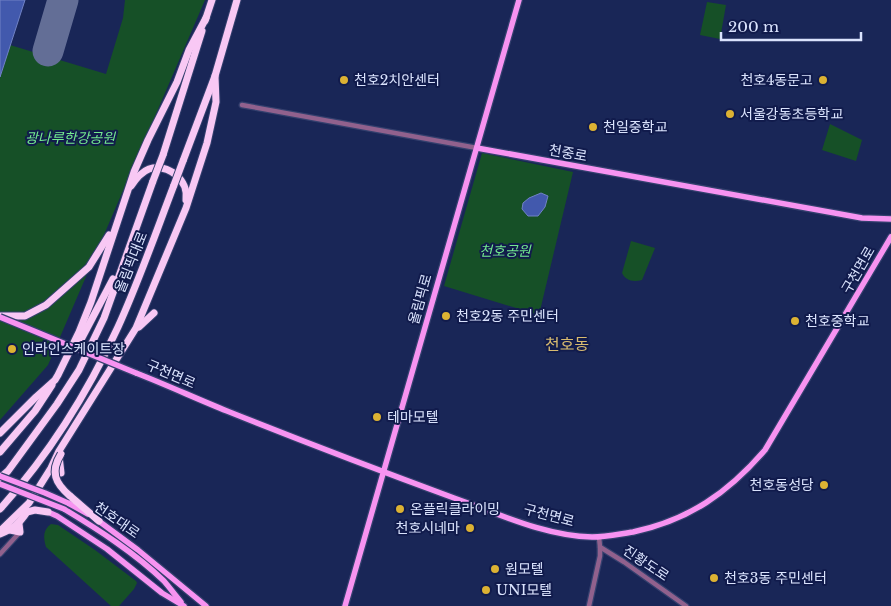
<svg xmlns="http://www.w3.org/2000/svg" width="891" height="606" viewBox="0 0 891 606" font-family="'Libre Baskerville','Noto Sans KR',serif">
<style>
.green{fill:#165027}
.water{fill:#4259ad;stroke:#7082c5}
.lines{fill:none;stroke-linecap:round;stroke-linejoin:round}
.runway{stroke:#636e96;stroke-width:31}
.minor-casing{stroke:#34406e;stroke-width:7}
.major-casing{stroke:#34406e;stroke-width:8}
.highway-casing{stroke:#34406e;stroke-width:9}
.minor{stroke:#91618d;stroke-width:4.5}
.major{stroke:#f793f1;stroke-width:5.5}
.highway{stroke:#f8c8f4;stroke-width:7}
.major-bridge-casing{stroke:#34406e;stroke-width:8;stroke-linecap:butt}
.highway-bridge-casing{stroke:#34406e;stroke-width:9;stroke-linecap:butt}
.major-bridge{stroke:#f793f1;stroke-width:5.5}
.highway-bridge{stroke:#f8c8f4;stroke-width:7}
.poi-dot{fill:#dcb233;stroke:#111b4c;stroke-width:2}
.labels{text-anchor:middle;stroke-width:4;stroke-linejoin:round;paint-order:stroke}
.poi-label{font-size:14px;fill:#dae3fd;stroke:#111b4c;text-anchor:start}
.park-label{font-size:14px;font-style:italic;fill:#74e98f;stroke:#111b4c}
.street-label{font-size:14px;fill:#dae3fd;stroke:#111b4c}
.quarter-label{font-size:16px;fill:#d8bb70;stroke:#111b4c}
</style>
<rect width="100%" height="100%" fill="#192657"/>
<g class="green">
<path d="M 125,0 L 205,0 L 48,365 L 0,420 L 0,77 L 10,45 L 106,74 L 123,18 Z"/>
<path d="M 707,2 L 726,5 L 720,39 L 700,35 Z"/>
<path d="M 830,124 L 862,140 L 856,161 L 822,150 Z"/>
<path d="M 482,153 L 573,172 L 539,315 L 444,286 Z"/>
<path d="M 631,241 L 655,248 L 642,280 C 633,282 626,281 622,273 Z"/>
<path d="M 51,524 L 58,525 L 95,550 L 136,581 L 137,583 L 134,589 L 119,606 L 111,606 L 46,547 C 43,537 43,530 51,524 Z"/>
</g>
<g class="water">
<path d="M 0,0 L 25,0 L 0,77 Z"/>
<path d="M 541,193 L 548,196 L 545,207 L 538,216 L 528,216 L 522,209 L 523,203 L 529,198 Z"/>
</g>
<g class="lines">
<path class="runway" d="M 48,51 L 63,0"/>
<g class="minor-casing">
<g id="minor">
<path d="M 242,105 L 477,148"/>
<path d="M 599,537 L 600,547 L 624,562 L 686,606"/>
<path d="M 0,554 L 20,532"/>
<path d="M 589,606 L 600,556 L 600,547"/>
</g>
</g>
<g class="major-casing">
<g id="major">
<path d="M 477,148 L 862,218 L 891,219"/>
<path d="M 136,373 C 167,385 197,399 227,411 C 302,441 378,470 454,498 C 497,513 544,536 592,537 C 605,537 619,534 633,532 C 689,520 728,493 765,450 L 891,237"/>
<path d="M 68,503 L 88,514"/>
<path d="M 64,509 C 99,530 135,553 164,581 C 170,588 175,595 181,602"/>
<path d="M 48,512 L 57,516 L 107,549 L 162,593 L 184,606"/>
<path d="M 96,519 L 138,550 L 206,606"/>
<path d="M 345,606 L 519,0"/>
</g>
</g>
<g class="highway-casing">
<g id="highway">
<path d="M 205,21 L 212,0"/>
<path d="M 163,155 L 202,31"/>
<path d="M 183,161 L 215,76 L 237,0"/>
<path d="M 131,186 C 135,180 141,172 149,169 C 168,163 189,180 186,200"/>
<path d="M 0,316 L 25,316 L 46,305 L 89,267 L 109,235"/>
<path d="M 139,327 L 154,313"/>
<path d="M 76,349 L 113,279"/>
<path d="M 0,433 L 36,397 L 55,380 L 58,375 L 79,332 L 91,302 L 134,172 L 148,140 L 177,82 L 189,50 L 206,18"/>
<path d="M 0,452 L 35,411 L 52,385"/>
<path d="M 59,456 L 61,473"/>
<path d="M 0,478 L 8,471 L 57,404 L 79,370 L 104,318 L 153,181"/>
<path d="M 70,496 L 99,521"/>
<path d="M 0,509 C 48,456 88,392 118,327 C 139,281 156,232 174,185"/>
<path d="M 10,530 L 20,532 L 19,524"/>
<path d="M 0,531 L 29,503 L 51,468 L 59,451 L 136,328 L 186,208 L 207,143 L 216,102 L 215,76"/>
<path d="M 0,534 C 13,529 19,524 27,512 L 35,510 L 48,512"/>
</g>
</g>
<use href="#minor" class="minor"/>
<use href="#major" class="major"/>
<use href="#highway" class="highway"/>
<g class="major-bridge-casing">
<g id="major-bridge">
<path d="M 0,317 L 136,373"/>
<path d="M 0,476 L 45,493 L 68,503"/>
<path d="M 0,484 L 64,509"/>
</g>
</g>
<g class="highway-bridge-casing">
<g id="highway-bridge">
<path d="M 153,181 L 163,155"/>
<path d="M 174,185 L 183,161"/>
<path d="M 61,454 C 50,472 55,483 70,496"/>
</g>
</g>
<use href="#major-bridge" class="major-bridge"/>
<use href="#highway-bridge" class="highway-bridge"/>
</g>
<g class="poi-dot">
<circle cx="344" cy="80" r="5"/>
<circle cx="823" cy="80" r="5"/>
<circle cx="730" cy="114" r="5"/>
<circle cx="593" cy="127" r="5"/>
<circle cx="446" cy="316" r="5"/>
<circle cx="795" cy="321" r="5"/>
<circle cx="12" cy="349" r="5"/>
<circle cx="377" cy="417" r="5"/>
<circle cx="824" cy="485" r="5"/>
<circle cx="400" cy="509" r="5"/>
<circle cx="470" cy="528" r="5"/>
<circle cx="495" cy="569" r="5"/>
<circle cx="714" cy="578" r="5"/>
<circle cx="486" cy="590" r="5"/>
</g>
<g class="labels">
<g class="poi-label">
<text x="354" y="85">천호2치안센터</text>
<text x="813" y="85" text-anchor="end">천호4동문고</text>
<text x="740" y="119">서울강동초등학교</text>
<text x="603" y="132">천일중학교</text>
<text x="456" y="321">천호2동 주민센터</text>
<text x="805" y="326">천호중학교</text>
<text x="22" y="354">인라인스케이트장</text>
<text x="387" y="422">테마모텔</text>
<text x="814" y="490" text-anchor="end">천호동성당</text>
<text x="410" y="514">온플릭클라이밍</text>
<text x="460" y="533" text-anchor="end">천호시네마</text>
<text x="505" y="574">원모텔</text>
<text x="724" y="583">천호3동 주민센터</text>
<text x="496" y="595">UNI모텔</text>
</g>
<g class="park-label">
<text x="70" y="143">광나루한강공원</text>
<text x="505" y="256">천호공원</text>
</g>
<g class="street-label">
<text transform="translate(568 153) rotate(10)" y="5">천중로</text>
<text transform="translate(131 262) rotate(-68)" y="5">올림픽대로</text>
<text transform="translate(858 270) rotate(-60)" y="5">구천면로</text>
<text transform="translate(420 299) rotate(-74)" y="5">올림픽로</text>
<text transform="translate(171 374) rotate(23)" y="5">구천면로</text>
<text transform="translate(549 515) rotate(15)" y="5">구천면로</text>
<text transform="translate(117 520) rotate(35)" y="5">천호대로</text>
<text transform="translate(646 563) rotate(34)" y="5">진황도로</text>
</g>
<g class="quarter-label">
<text x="567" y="350">천호동</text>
</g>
</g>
<path d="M721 32v8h140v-8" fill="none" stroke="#dae3fd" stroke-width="2.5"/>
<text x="728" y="32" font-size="15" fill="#dae3fd" stroke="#111b4c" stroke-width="4" paint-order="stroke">200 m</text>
</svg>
